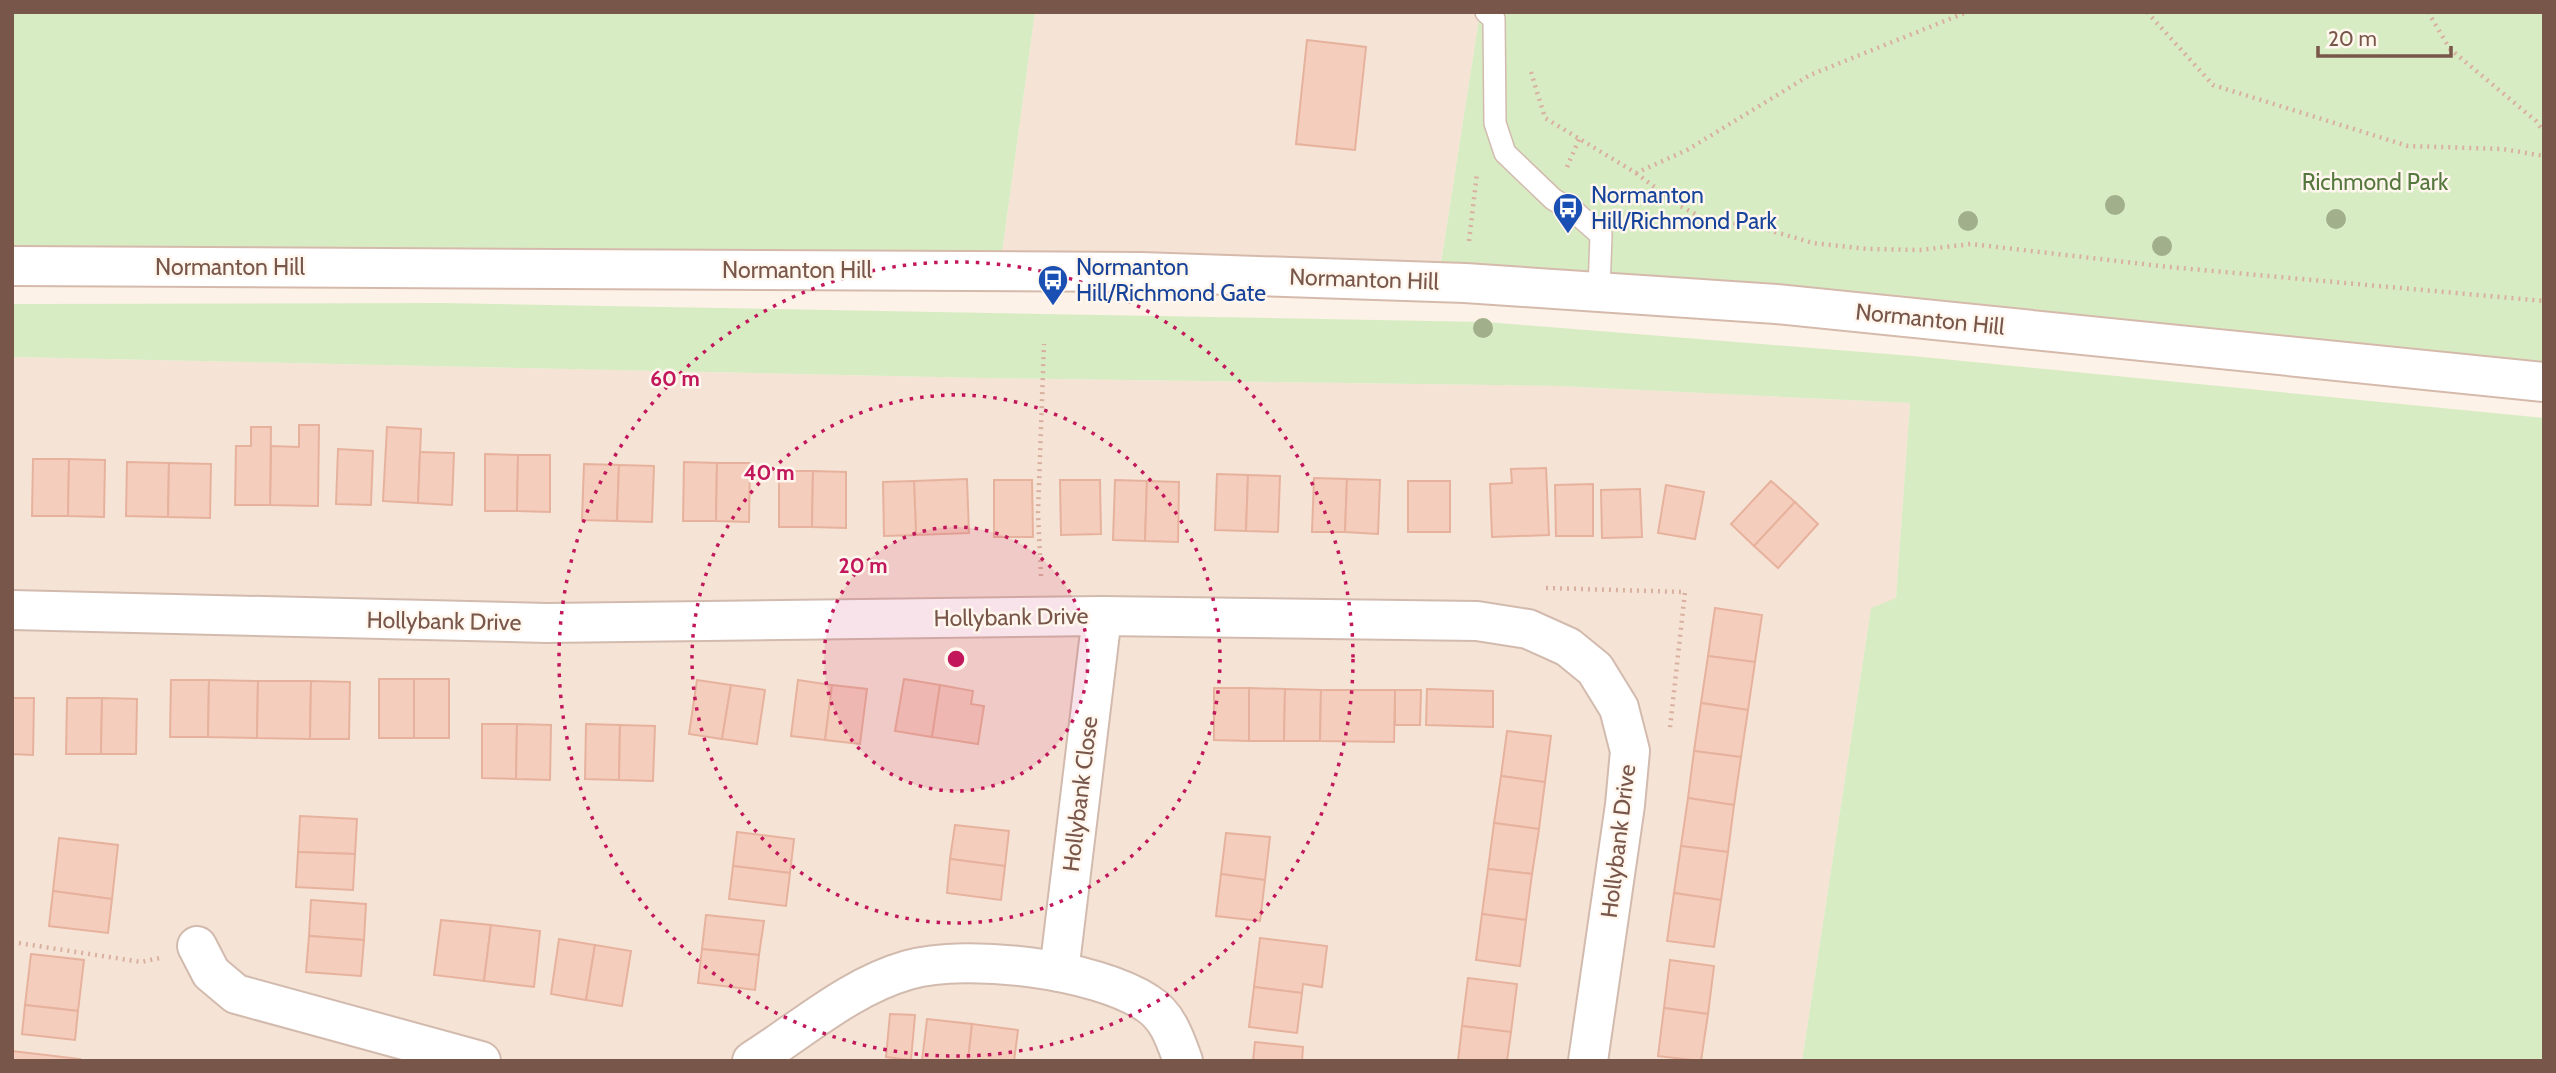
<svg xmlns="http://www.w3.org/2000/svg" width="2556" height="1073" viewBox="0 0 2556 1073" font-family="Cabin,sans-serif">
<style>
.residential{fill:#f5e3d5}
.green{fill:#d8ecc4}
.building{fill:#f4cdbd;stroke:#e7b29d;stroke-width:2}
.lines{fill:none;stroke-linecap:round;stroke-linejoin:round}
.service-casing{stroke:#d2bbae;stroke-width:24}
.minor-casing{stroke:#d2bbae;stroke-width:42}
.secondary-casing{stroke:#d5baac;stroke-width:42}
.path{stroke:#d9b0a0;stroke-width:4.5;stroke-dasharray:2 5;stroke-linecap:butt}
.service{stroke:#fff;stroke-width:21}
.minor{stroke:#fff;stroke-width:38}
.secondary{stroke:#fff;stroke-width:38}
.tree{fill:#a1af8a}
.ring{fill:none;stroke:#c2185b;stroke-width:3.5;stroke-dasharray:3.5 7}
.labels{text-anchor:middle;stroke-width:5;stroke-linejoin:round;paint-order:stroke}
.park-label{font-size:23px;fill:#55783e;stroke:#fff6ee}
.transit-label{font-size:23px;fill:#164399;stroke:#fff6ee;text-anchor:start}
.street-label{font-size:23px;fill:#78564a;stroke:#fff6ee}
.centre{fill:#c2185b;stroke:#fff6ee;stroke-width:3.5}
.ring-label{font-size:21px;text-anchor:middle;font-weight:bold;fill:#c2185b;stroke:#fff6ee;stroke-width:5;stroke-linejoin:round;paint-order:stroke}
</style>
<rect width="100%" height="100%" fill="#fdf2e7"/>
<g class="residential">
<path d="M 1035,12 L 1480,12 L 1441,263 L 1002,253 Z"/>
<path d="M 12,357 L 980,378 L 1557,386 L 1910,403 L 1896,599 L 1871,608 L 1802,1061 L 12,1061 Z"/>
</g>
<g class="green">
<path d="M 12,12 L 1035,12 L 1002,253 L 12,246 Z"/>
<path d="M 1480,12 L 2544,12 L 2544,368 L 1441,263 Z"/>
<path d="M 443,303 L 1486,322 L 1913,356 L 2544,418 L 2544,1061 L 1802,1061 L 1871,608 L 1896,598 L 1910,403 L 1557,386 L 980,378 L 12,357 L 12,304 Z"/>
</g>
<g class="building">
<path d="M 1307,40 L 1366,47 L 1355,150 L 1296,144 Z"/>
<path d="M 299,425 L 319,425 L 318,506 L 270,505 L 271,446 L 299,447 Z"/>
<path d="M 251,427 L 271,427 L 270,505 L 235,505 L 236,446 L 251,446 Z"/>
<path d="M 387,427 L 421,429 L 418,503 L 383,501 Z"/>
<path d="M 338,449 L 373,451 L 371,505 L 336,504 Z"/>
<path d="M 420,452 L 454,453 L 452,505 L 418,503 Z"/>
<path d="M 485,454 L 518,455 L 517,511 L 485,511 Z"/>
<path d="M 518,455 L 550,455 L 550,512 L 517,511 Z"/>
<path d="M 33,459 L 69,459 L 68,516 L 32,516 Z"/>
<path d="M 69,459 L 105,460 L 104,517 L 68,516 Z"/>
<path d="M 127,462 L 169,463 L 168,517 L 126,516 Z"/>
<path d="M 684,462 L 717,463 L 716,521 L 683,521 Z"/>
<path d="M 169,463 L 211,464 L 210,518 L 168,517 Z"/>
<path d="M 717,463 L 750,463 L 749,522 L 716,521 Z"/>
<path d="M 584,464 L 619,465 L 617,521 L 582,520 Z"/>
<path d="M 619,465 L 654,466 L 652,522 L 617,521 Z"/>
<path d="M 1546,468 L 1549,535 L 1492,537 L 1490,484 L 1512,483 L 1511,469 Z"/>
<path d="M 779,471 L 813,471 L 812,527 L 779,527 Z"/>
<path d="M 813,471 L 846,472 L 846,528 L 812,527 Z"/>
<path d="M 1217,474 L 1248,475 L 1246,531 L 1215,530 Z"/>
<path d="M 1248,475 L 1280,476 L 1278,532 L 1246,531 Z"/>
<path d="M 1314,478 L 1347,479 L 1345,532 L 1312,532 Z"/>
<path d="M 967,479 L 969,533 L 916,535 L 914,481 Z"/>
<path d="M 1347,479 L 1380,480 L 1378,534 L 1345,532 Z"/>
<path d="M 994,480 L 1032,480 L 1033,537 L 994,537 Z"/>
<path d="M 1060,480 L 1100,480 L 1101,534 L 1061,535 Z"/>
<path d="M 1115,480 L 1147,481 L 1145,541 L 1113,540 Z"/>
<path d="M 914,481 L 916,535 L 884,536 L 883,482 Z"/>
<path d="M 1147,481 L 1179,482 L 1178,542 L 1145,541 Z"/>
<rect x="1408" y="481" width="42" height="51"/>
<path d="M 1771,481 L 1795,502 L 1754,546 L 1731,524 Z"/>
<path d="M 1593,484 L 1593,536 L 1556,536 L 1555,485 Z"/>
<path d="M 1666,485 L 1704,492 L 1695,539 L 1658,533 Z"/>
<path d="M 1640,489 L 1642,537 L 1602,538 L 1601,490 Z"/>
<path d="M 1795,502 L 1818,524 L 1778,568 L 1754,546 Z"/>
<path d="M 1715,608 L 1762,615 L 1755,662 L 1708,656 Z"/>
<path d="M 1708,656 L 1755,662 L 1748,710 L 1701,703 Z"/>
<rect x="379" y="679" width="35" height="59"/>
<rect x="414" y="679" width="35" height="59"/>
<path d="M 904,679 L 940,685 L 932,737 L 895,731 Z"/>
<path d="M 171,680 L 209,680 L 208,737 L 170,737 Z"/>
<path d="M 209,680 L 258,681 L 257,738 L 208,737 Z"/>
<path d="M 697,680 L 731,685 L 722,739 L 689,734 Z"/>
<path d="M 798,680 L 832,685 L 825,740 L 791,736 Z"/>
<path d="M 258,681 L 311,681 L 310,739 L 257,738 Z"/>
<path d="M 311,681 L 350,682 L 349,739 L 310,739 Z"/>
<path d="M 731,685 L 765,690 L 757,744 L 722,739 Z"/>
<path d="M 832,685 L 867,689 L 860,744 L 825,740 Z"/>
<path d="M 940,685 L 973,691 L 971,704 L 984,706 L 978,744 L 932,737 Z"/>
<path d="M 1214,688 L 1249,688 L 1249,741 L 1214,740 Z"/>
<path d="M 1249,688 L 1285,689 L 1284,741 L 1249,741 Z"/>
<path d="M 1285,689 L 1321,690 L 1320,741 L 1284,741 Z"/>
<path d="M 1427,689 L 1493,691 L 1493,727 L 1426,725 Z"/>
<path d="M 1321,690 L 1395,690 L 1394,742 L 1320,741 Z"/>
<path d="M 1395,690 L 1421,690 L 1420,725 L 1395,725 Z"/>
<path d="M 12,698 L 34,698 L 33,755 L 12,754 Z"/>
<path d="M 67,698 L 102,698 L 101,754 L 66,754 Z"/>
<path d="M 102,698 L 137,699 L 136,754 L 101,754 Z"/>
<path d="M 1701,703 L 1748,710 L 1741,757 L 1694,751 Z"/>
<path d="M 482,724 L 517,724 L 516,779 L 482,778 Z"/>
<path d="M 517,724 L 551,725 L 550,780 L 516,779 Z"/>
<path d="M 586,724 L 620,725 L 619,780 L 585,779 Z"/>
<path d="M 620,725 L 655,726 L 653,781 L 619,780 Z"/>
<path d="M 1507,731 L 1551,736 L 1545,782 L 1501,776 Z"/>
<path d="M 1694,751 L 1741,757 L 1734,805 L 1688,798 Z"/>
<path d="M 1501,776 L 1545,782 L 1539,829 L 1494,823 Z"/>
<path d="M 1688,798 L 1734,805 L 1728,852 L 1681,846 Z"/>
<path d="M 300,816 L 357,819 L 355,854 L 298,852 Z"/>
<path d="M 1494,823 L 1539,829 L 1532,874 L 1488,869 Z"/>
<path d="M 955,825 L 1009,831 L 1005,866 L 950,859 Z"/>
<path d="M 737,832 L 794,839 L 790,873 L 733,866 Z"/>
<path d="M 1226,833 L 1270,837 L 1265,880 L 1221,874 Z"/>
<path d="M 59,838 L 118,845 L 112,899 L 53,891 Z"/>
<path d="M 1681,846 L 1728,852 L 1721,900 L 1674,893 Z"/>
<path d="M 298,852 L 355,854 L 353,890 L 296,887 Z"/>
<path d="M 950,859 L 1005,866 L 1001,900 L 947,893 Z"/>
<path d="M 733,866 L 790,873 L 786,906 L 729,899 Z"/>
<path d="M 1488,869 L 1532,874 L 1526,920 L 1482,914 Z"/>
<path d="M 1221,874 L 1265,880 L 1260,921 L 1216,916 Z"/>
<path d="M 53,891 L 112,899 L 108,933 L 49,926 Z"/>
<path d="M 1674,893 L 1721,900 L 1714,947 L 1667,941 Z"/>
<path d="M 311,900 L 366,904 L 364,940 L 309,936 Z"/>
<path d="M 1482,914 L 1526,920 L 1520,966 L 1476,960 Z"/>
<path d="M 706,915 L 764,921 L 759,955 L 702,949 Z"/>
<path d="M 441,920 L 491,925 L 484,981 L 434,975 Z"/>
<path d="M 491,925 L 540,931 L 534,987 L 484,981 Z"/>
<path d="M 309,936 L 364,940 L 361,976 L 306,972 Z"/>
<path d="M 1260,938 L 1327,946 L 1322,987 L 1303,984 L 1302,993 L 1254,987 Z"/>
<path d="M 559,939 L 595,945 L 586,1000 L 551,994 Z"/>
<path d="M 595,945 L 631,951 L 622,1006 L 586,1000 Z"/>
<path d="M 702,949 L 759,955 L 755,990 L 698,983 Z"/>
<path d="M 31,954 L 84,960 L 78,1011 L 25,1005 Z"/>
<path d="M 1670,960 L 1714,966 L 1708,1014 L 1664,1008 Z"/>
<path d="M 1468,978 L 1517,984 L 1511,1032 L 1462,1026 Z"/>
<path d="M 1254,987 L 1302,993 L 1297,1033 L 1249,1027 Z"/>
<path d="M 25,1005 L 78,1011 L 75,1040 L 22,1034 Z"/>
<path d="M 1664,1008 L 1708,1014 L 1701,1061 L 1658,1056 Z"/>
<path d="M 890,1014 L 915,1015 L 911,1060 L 886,1057 Z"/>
<path d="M 927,1019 L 972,1024 L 968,1061 L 922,1061 Z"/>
<path d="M 972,1024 L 1018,1030 L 1014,1061 L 968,1061 Z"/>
<path d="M 1462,1026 L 1511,1032 L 1507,1061 L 1458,1061 Z"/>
<path d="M 1255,1042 L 1303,1047 L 1302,1061 L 1253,1061 Z"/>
<path d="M 12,1051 L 80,1059 L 79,1061 L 12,1061 Z"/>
</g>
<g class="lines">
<g class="service-casing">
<path id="service" d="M 1486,12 L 1494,19 L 1495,123 L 1505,153 L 1553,199 L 1576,213 L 1601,235 L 1599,290"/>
</g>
<g class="minor-casing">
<g id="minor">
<path d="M 12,610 L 547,623 L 1102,616 L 1477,621 L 1528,629 L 1568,647 L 1595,669 L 1619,708 L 1630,751 L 1625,805 L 1588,1061"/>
<path d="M 197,946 L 211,973 L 236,994 L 481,1061"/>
<path d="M 1059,972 L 1102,616"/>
<path d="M 752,1061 C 803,1029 849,987 908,970 C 968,953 1096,969 1147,1003 C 1168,1016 1175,1039 1183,1061"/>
</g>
</g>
<g class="secondary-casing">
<path id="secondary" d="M 12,266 L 1141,272 L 1465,283 L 1776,304 L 2544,382"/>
</g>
<g class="path">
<path d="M 2147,12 L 2213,85 L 2408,146 L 2503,149 L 2544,156"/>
<path d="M 2428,12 L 2450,49 L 2536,121 L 2544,132"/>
<path d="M 1531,72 L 1545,118 L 1636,173 L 1687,150 L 1810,75 L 1967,12"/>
<path d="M 1567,167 L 1580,137"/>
<path d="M 1636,173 L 1677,204 L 1704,219 L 1758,227 L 1813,243 L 1868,249 L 1920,250 L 1971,244 L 2169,267 L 2544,301"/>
<path d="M 1469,241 L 1477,173"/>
<path d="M 1041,576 L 1038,513 L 1044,344"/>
<path d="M 1546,588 L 1685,592 L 1670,728"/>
<path d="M 12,942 L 141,962 L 160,958"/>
</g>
<use href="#service" class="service"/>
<use href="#minor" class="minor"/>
<use href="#secondary" class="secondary"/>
</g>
<g class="tree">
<circle cx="2115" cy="205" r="10"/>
<circle cx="2336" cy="219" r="10"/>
<circle cx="1968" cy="221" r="10"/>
<circle cx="2162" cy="246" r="10"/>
<circle cx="1483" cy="328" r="10"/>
</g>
<circle cx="956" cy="659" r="132" fill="#c2185b" fill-opacity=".12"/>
<g class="ring">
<circle cx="956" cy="659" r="132"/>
<circle cx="956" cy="659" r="264"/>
<circle cx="956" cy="659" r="397"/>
</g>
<defs>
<g id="bus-pin" transform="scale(1.575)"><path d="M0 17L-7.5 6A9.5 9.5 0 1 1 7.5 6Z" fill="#1a4fb4" stroke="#fff6ee"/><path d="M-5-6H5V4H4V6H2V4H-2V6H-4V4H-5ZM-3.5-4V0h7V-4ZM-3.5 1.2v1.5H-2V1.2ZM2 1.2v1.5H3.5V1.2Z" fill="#fff"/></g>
</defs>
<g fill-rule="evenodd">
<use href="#bus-pin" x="1568" y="208"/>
<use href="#bus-pin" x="1053" y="280"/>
</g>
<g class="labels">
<g class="park-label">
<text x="2375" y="190">Richmond Park</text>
</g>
<g class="transit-label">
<text x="1591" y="203">Normanton<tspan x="1591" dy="26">Hill/Richmond Park</tspan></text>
<text x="1076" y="275">Normanton<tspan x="1076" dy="26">Hill/Richmond Gate</tspan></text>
</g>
<g class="street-label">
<text x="230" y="275">Normanton Hill</text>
<text x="797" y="278">Normanton Hill</text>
<text transform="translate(1364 279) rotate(2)" y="8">Normanton Hill</text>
<text transform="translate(1930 319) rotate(6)" y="8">Normanton Hill</text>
<text transform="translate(1011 617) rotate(-1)" y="8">Hollybank Drive</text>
<text transform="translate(444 621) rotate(1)" y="8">Hollybank Drive</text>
<text transform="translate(1080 794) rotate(-83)" y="8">Hollybank Close</text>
<text transform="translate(1618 841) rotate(-83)" y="8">Hollybank Drive</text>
</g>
</g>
<circle cx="956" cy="659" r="10" class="centre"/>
<g class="ring-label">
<text x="675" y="386">60 m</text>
<text x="769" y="480">40 m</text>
<text x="863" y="573">20 m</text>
</g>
<rect width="2556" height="1073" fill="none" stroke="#78564a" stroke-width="28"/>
<path d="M2318 46v10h133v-10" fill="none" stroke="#78564a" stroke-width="3.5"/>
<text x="2328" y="46" font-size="21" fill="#78564a" stroke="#fff6ee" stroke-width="5" paint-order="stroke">20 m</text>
</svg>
